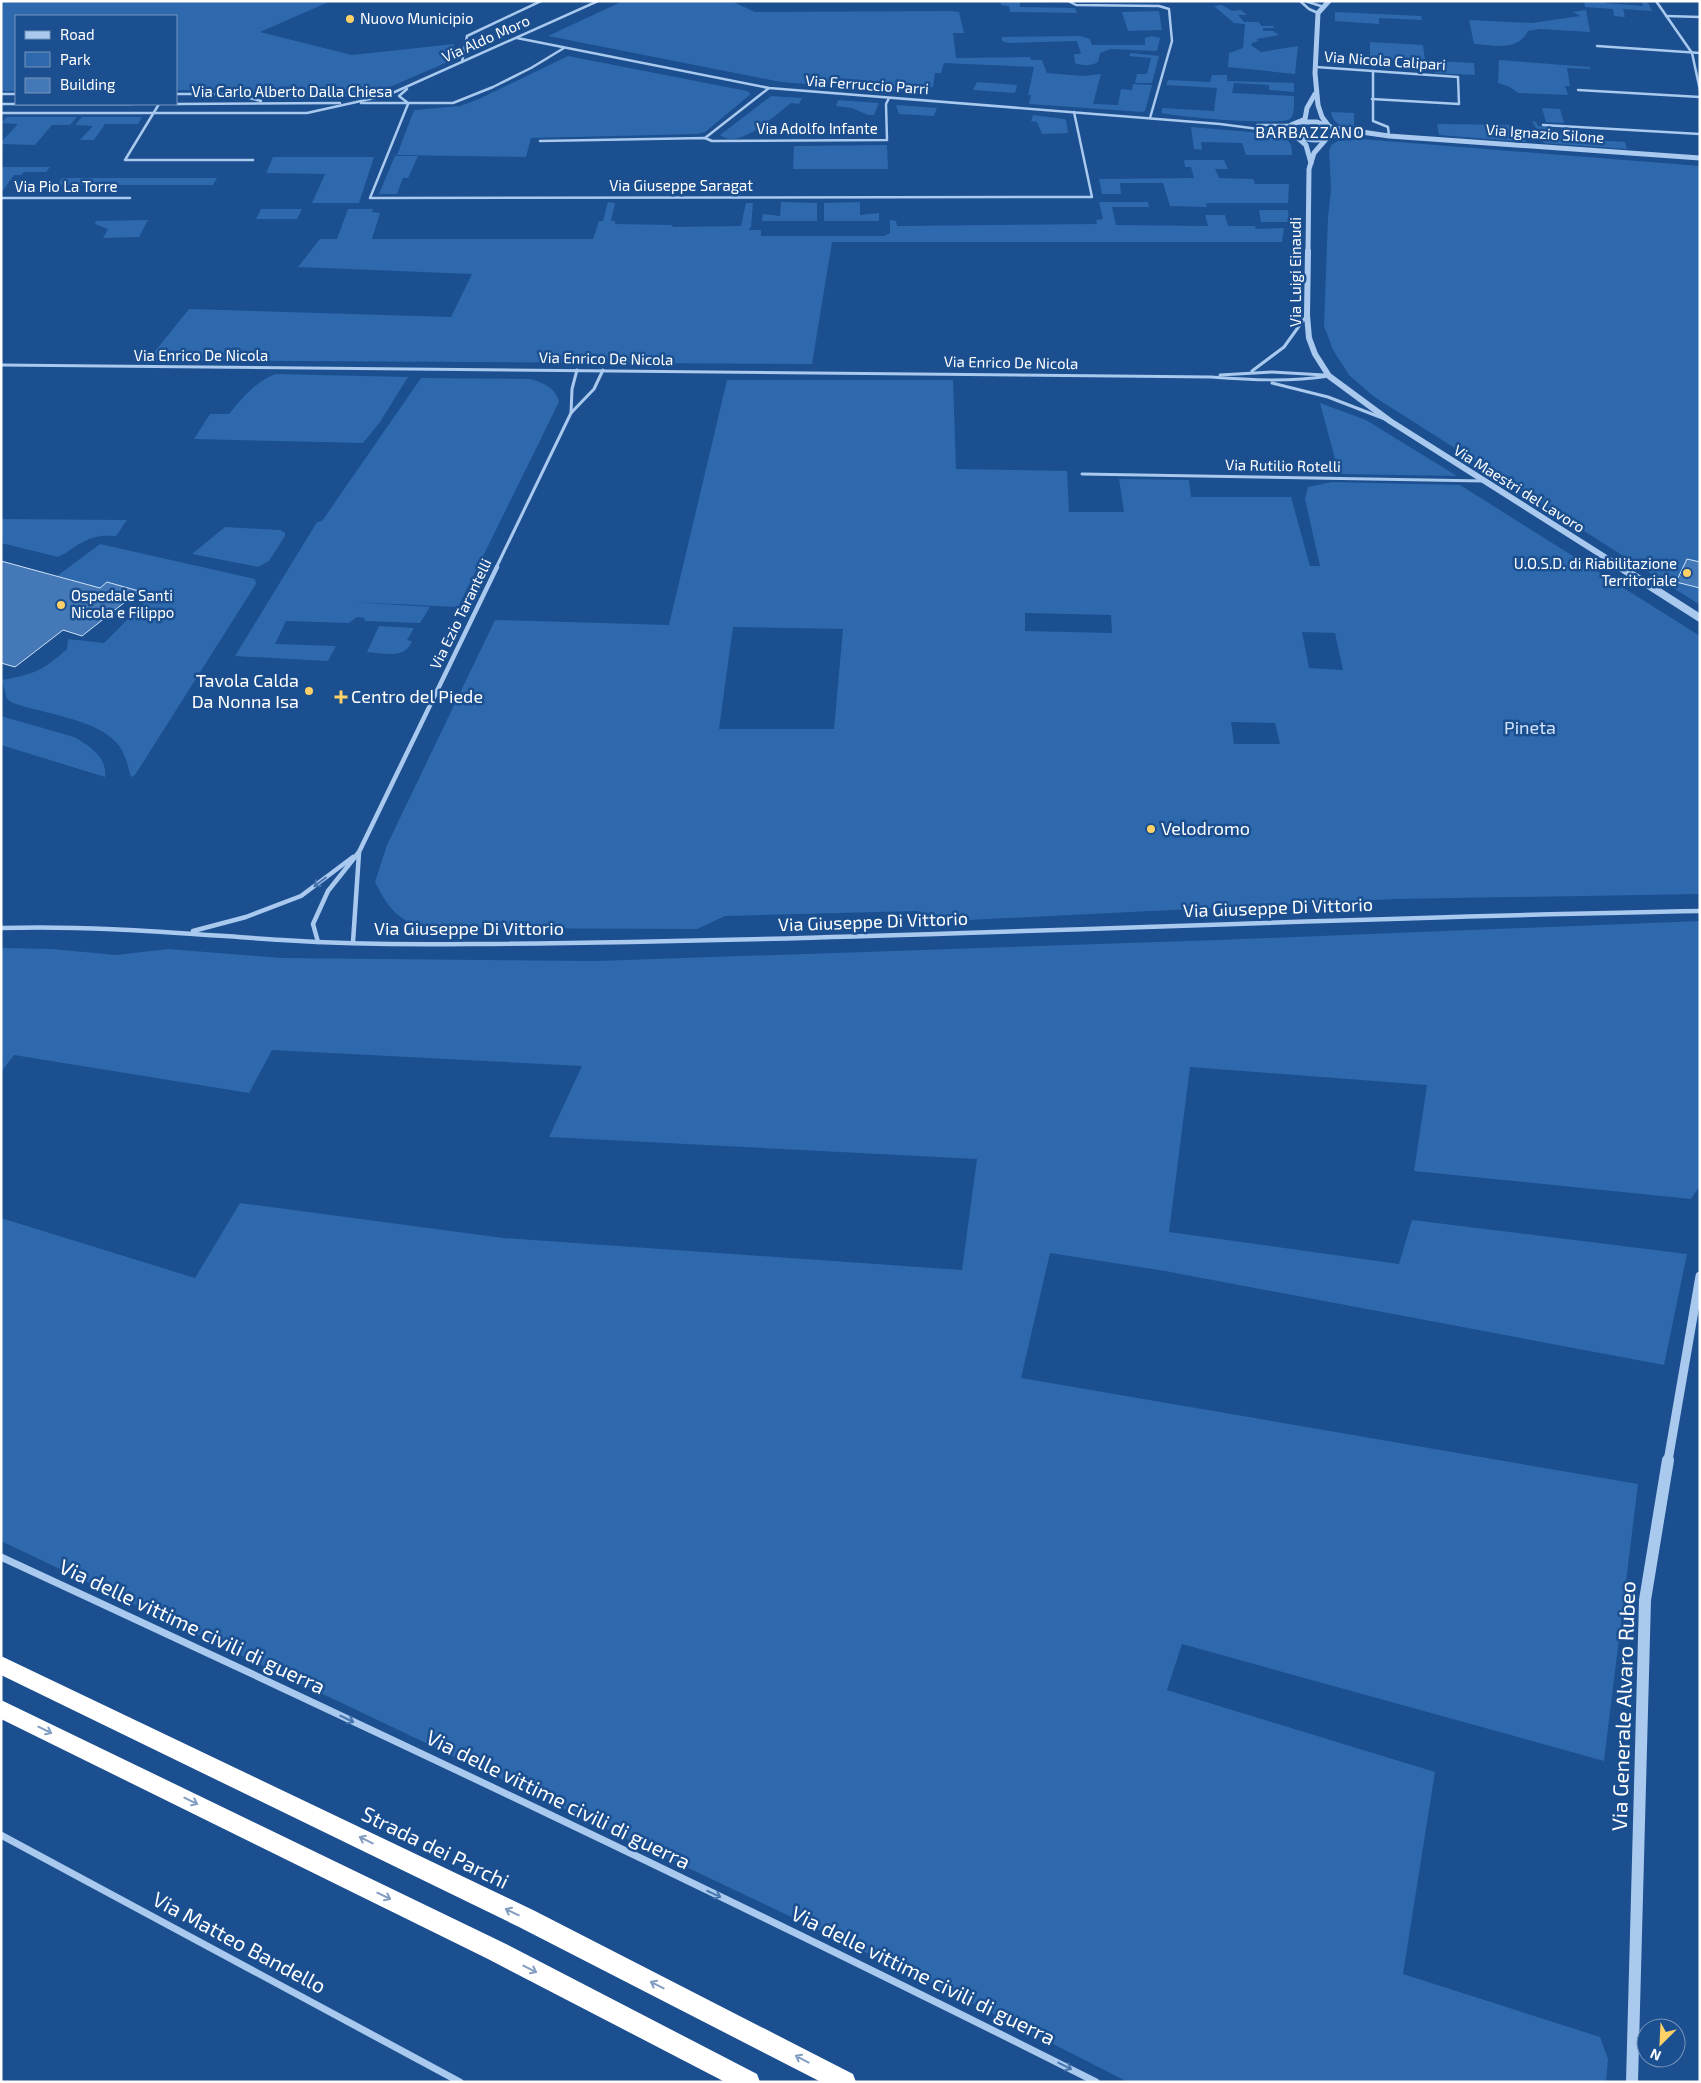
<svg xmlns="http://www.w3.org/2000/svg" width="1701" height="2083" viewBox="0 0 1701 2083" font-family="'Exo 2',sans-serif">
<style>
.green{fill:#2e69ad;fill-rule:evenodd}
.building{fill:#4478b7;stroke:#cfe3fa}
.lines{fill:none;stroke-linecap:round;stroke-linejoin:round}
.minor-far3{stroke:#a9c9ee;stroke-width:2.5}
.minor-far2{stroke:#a9c9ee;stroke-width:3}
.minor-far1{stroke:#a9c9ee;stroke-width:4.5}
.minor{stroke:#a9c9ee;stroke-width:7}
.tertiary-far4{stroke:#a9c9ee;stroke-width:5}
.tertiary-far3{stroke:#a9c9ee;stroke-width:6}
.tertiary-far2{stroke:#a9c9ee;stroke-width:8}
.tertiary-far1{stroke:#a9c9ee;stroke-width:9}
.tertiary{stroke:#a9c9ee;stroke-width:12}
.motorway{fill:#fff;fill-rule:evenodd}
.oneway{stroke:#4674ac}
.oneway2{stroke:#829ec1}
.poi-dot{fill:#ffd166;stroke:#1b4f8f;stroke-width:2}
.labels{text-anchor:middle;stroke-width:5;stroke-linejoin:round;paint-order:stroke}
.far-poi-label{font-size:15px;fill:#fff;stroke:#1b4f8f;text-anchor:start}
.far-street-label{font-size:15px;fill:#fff;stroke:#1b4f8f}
.far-neighbourhood-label{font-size:16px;letter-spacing:1px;fill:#fff;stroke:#1b4f8f}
.poi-label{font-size:18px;fill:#fff;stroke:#1b4f8f;text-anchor:start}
.park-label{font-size:18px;fill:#cfe3fa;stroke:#1b4f8f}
.street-label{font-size:18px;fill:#fff;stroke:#1b4f8f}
.near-street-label{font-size:21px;fill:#fff;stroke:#1b4f8f}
</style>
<rect width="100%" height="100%" fill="#1b4f8f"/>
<g class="green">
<path d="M 1,1 L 331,1 L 260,32 L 352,55 L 454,44 L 450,61 L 369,96 L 270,97 L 233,90 L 176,90 L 176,16 L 16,16 L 16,91 L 1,91 Z"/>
<path d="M 623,1 L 731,1 L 755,12 L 950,11 L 959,12 L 964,33 L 953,33 L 956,58 L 1030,57 L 1031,60 L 1042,60 L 1047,73 L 1083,76 L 1101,74 L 1093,104 L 1118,105 L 1121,89 L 1132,90 L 1133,84 L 1152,85 L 1145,111 L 1142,112 L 1029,104 L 1031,95 L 1028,95 L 1034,67 L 944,63 L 941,73 L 935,73 L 933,87 L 924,87 L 922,93 L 781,82 L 548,36 Z"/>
<path d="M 1000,1 L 1023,1 L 1020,2 L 1020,7 L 1075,8 L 1077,13 L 1010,12 L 1009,6 L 1001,5 Z"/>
<path d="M 1584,1 L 1605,1 L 1605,3 L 1643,6 L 1642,1 L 1647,1 L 1652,11 L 1623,9 L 1625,17 L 1614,16 L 1613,9 L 1585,7 Z"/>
<path d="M 1222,5 L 1232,11 L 1241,10 L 1247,15 L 1238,15 L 1244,22 L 1259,22 L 1261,26 L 1273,26 L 1274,28 L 1263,28 L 1263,31 L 1273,31 L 1279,35 L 1257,39 L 1258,41 L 1252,43 L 1251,45 L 1261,52 L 1298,46 L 1295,74 L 1228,67 L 1229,53 L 1243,48 L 1245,24 L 1234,23 L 1214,6 Z"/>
<path d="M 1586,10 L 1590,32 L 1540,29 L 1528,31 C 1518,52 1494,45 1474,44 L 1469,20 L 1532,23 L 1580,16 L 1573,12 Z"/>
<path d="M 1159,11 L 1162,30 L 1128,31 L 1122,12 Z"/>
<path d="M 1335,12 L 1421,16 L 1422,20 L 1379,18 L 1379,24 L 1335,21 Z"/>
<path d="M 1080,36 L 1090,39 L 1092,45 L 1145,45 L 1145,38 L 1152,36 L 1160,38 L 1157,51 L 1111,49 L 1100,53 L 1098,62 C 1092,66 1081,66 1075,63 L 1074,54 L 1081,54 L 1077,41 L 1008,43 L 1002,41 L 1002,37 Z"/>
<path d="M 1370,42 L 1423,45 L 1425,60 L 1423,62 L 1370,58 Z"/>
<path d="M 1131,53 L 1159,56 L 1152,83 L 1135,83 L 1137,74 L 1147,74 L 1151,58 L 1129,56 Z"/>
<path d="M 568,56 L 747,91 L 751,94 L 705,132 L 698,134 L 531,138 L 526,157 L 397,155 L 414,110 L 460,106 L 479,99 Z"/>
<path d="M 1499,60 L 1590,67 L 1590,69 L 1567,68 L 1570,86 L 1565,86 L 1568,95 L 1518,93 L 1510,87 L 1498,83 Z"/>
<path d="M 1438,61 L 1474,63 L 1475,75 L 1434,73 L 1439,65 Z"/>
<path d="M 1212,75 L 1227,75 L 1227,81 L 1294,83 L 1294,92 L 1269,90 L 1269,85 L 1234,83 L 1232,93 L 1294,96 C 1294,102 1295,115 1290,119 C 1279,126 1179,117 1162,113 L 1162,108 L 1214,111 L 1217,88 L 1166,85 L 1168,80 L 1210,82 Z"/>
<path d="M 977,82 L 1017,85 L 1015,93 L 973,90 Z"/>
<path d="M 771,96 L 802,98 L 799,104 L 791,103 C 775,115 740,150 720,135 Z"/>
<path d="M 838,100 L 879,103 L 874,115 L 868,115 L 852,108 L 836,106 Z"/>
<path d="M 896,105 L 937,108 L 934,116 L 899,114 Z"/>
<path d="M 1542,108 L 1560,109 L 1564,123 L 1546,122 Z"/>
<path d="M 1331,112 L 1354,113 L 1354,128 C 1343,127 1333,125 1331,112 Z"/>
<path d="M 1033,115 L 1064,119 L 1066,120 L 1068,133 L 1042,134 L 1037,122 L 1031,121 Z"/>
<path d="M 7,117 L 77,117 L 70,125 L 52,125 L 35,145 L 1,144 L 1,142 L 18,124 L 1,123 Z"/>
<path d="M 82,117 L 142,117 L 138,124 L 105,124 L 94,140 L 80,140 L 93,126 L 75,125 Z"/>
<path d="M 1532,121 L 1536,122 L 1538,126 L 1546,127 L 1551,132 L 1575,134 L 1576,139 L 1625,142 L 1627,149 L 1544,143 Z"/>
<path d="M 1437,124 L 1514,125 L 1518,135 L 1525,139 L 1526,142 L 1439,135 Z"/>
<path d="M 1191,127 L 1276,134 C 1287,138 1293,142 1292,155 L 1246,155 L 1242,143 L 1201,142 L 1202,150 L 1194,149 Z"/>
<path d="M 1361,139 L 1700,166 L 1700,605 L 1373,396 L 1349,375 L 1333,350 L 1324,326 L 1328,217 L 1331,189 L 1329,151 L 1331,145 L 1338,141 Z"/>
<path d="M 887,145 L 888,169 L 793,169 L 794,146 Z"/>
<path d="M 395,156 L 418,156 L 408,178 L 403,178 L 397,194 L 379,194 Z"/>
<path d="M 273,157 L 374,157 L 359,203 L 312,203 L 325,174 L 266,173 Z"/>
<path d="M 1184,160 L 1224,160 L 1228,169 L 1215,169 L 1219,178 L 1253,179 L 1255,184 L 1289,184 L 1288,203 L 1206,203 L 1207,207 L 1170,206 L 1163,183 L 1120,183 L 1121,194 L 1102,194 L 1099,179 L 1194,178 L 1191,167 L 1185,167 Z"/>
<path d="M 1,167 L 50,167 L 46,172 L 24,172 L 21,175 L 14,175 L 1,193 Z"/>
<path d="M 62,178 L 217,178 L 213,185 L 58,185 Z"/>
<path d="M 608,202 L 615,203 L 611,221 L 615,221 L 615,224 L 672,225 L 673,227 L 741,226 L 746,203 L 753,203 L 751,227 L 748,230 L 761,230 L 761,236 L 884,236 L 890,233 L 890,220 L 896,221 L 897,226 L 1097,224 L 1096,220 L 1103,219 L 1099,202 L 1148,202 L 1149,207 L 1112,207 L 1116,225 L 1208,226 L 1205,215 L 1225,215 L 1228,226 L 1255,226 L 1256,229 L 1284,228 L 1282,242 L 832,242 L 812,364 L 148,360 L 189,309 L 451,317 L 472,274 L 298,267 L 320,239 L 337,239 L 348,209 L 373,209 L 372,212 L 380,213 L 372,239 L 593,239 L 599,221 L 603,221 Z"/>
<path d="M 781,202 L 817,203 L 817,221 L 762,221 L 763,214 L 780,216 Z"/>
<path d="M 860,202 L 860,215 L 879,213 L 879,221 L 824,221 L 824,203 Z"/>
<path d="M 261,209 L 302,209 L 297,219 L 256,219 Z"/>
<path d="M 1259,210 L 1288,210 L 1289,222 L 1261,222 Z"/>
<path d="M 148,220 L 139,237 L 103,238 L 108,229 L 95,224 L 96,221 Z"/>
<path d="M 275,374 L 408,377 L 380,422 L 363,443 L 194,439 L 210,414 L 229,414 C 243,397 254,383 275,374 Z"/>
<path d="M 421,378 L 529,379 C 543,382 556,388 559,402 L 458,607 L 353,602 L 430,607 L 420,623 L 365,621 L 364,618 L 357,617 L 349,623 L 286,621 L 275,644 L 336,646 L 328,661 L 235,656 L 317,522 L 322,521 Z"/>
<path d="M 727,380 L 953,380 L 956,469 L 1067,471 L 1069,512 L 1124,512 L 1119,479 L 1189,480 L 1191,497 L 1291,497 L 1310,566 L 1320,566 L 1305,499 L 1308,487 L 1332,482 L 1460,485 L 1700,636 L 1700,894 L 1395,899 L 929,922 L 917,911 L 725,916 L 697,929 L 442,928 L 406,926 L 409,922 C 391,913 384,899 375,882 L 387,845 L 495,620 L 669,625 ZM 1025,613 L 1111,615 L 1112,633 L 1025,631 ZM 733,627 L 843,629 L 834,729 L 719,729 ZM 1302,632 L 1335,633 L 1343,670 L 1309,668 ZM 1231,722 L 1275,723 L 1280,744 L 1234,744 Z"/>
<path d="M 1320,403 L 1366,420 L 1457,476 L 1339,474 Z"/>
<path d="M 1,519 L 127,520 L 116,536 C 104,535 93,536 83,542 C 74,546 68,553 58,557 L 1,543 Z"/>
<path d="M 225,527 L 280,530 L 285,533 L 285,536 L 269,561 L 258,567 L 192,554 Z"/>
<path d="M 100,544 L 255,579 L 256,584 L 135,775 L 131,777 C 128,767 126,756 120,747 C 101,719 43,714 13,703 L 7,699 L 2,680 C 35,674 42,671 67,649 L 68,639 L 104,643 L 151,596 L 139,591 L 108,582 L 100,588 L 57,576 Z"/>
<path d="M 379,626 L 414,628 L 407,640 L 412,641 C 405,660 384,653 367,652 Z"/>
<path d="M 1,716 L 74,737 C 90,746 107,757 105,777 L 1,745 Z"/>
<path d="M 1700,921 L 1700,1186 L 1691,1199 L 1414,1171 L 1427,1085 L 1190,1067 L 1169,1232 L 1399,1264 L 1412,1220 L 1687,1254 L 1664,1365 L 1165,1271 L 1050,1253 L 1021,1378 L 1638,1484 L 1604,1761 L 1182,1644 L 1167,1690 L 1435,1772 L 1403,1974 L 1600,2037 L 1608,2059 L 1606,2082 L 1128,2082 L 964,1999 L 1,1541 L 1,1218 L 195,1278 L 240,1203 L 503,1238 L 962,1270 L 977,1159 L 549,1137 L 582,1066 L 272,1050 L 249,1093 L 14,1055 L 1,1072 L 1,948 L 52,949 L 116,955 L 168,949 L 282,958 L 596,961 L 1217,940 Z"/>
</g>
<g class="building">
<path d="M 1687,559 L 1700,562 L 1700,588 L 1676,582 Z"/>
<path d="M 1,561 L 100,588 L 107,582 L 139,591 L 82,636 L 63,630 L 15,667 L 1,663 Z"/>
</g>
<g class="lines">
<g class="minor-far3">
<path d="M 1068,1 L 1076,5 L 1159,6 L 1169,9 L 1172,41 L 1150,118"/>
<path d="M 1300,1 L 1309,9 L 1318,13"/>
<path d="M 1305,1 L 1324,7"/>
<path d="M 1656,1 L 1692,53 L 1700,90"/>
<path d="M 1666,16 L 1700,17"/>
<path d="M 517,38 L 769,88 L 1220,124 L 1290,133"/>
<path d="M 1597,46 L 1700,53"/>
<path d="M 462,62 L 467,36 L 541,1"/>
<path d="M 1316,67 L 1458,77 L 1459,104 L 1372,99"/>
<path d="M 1373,71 L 1373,121 L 1388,127 L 1389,136"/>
<path d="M 407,89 L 399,96 L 408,103"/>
<path d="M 1578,90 L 1700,97"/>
<path d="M 1,94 L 16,94"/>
<path d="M 176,94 L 234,94 L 261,101"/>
<path d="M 361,103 L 453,103 L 493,87 L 531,68 L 564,48"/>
<path d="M 1,104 L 132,104"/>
<path d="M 159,104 L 125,160 L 253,160"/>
<path d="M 176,104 L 340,103"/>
<path d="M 408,104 L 370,198 L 1092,197 L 1074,112"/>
<path d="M 1,113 L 307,113 L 388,95 L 598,1"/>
<path d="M 1257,125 L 1291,125"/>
<path d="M 1543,125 L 1700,134"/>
<path d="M 705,138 L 769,88"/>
<path d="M 540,141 L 705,138 L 712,141 L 887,140 L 886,104 L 889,98"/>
<path d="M 1,198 L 130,198"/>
</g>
<g class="minor-far2">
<path d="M 1,365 L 1211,377 C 1251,380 1289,382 1329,376"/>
<path d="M 1252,371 L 1284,347 L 1307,315"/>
<path d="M 1220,375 L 1272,372 L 1324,375"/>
<path d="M 1272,383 L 1328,397 L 1385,419"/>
<path d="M 571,413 L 572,389 L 577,370"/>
<path d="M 1082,474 L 1484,481"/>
<path d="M 496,568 L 571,413 L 594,389 L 603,370"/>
</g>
<g class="minor-far1">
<path d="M 1,928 C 95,925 188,934 282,940 C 345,944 408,945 470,944 C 880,941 1290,918 1700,911"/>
<path d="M 193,931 L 246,917 L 301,896 L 353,857"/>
<path d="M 318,942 L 313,924 L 328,891 L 359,852 L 497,567"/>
<path d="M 353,942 L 359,853"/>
</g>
<g class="minor">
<path d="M 1,1557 C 368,1727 735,1900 1096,2082"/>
<path d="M 1,1835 L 460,2082"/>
</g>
<g class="tertiary-far4">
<path d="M 1298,122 L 1317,122 L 1334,128 L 1336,134 C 1321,143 1301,142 1288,130 L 1291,125 Z"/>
<path d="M 1299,122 L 1305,119 L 1307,108 L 1315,94"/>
<path d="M 1328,125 L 1322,117 L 1318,105 L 1315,73 L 1318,13 L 1329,1"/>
<path d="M 1334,128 L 1389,136 L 1700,158"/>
<path d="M 1298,138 L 1306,145 L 1311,163"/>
<path d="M 1308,252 L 1309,169 L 1314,153 L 1326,139"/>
</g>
<path class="tertiary-far3" d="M 1308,251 L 1307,315 L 1309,338 L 1315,354 L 1329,376 L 1390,421 L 1622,568"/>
<path class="tertiary-far2" d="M 1620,567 L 1700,618"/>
<path class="tertiary-far1" d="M 1668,1461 L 1700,1276"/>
<path class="tertiary" d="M 1632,2082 L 1645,1600 L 1668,1460"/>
<g class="motorway">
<path d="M 1,1656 L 535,1911 L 853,2074 L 856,2082 L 821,2082 L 519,1927 L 1,1675 Z"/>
<path d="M 1,1700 L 504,1943 L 757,2074 L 760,2082 L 725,2082 L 488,1959 L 1,1719 Z"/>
</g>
</g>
<defs><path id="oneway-shaft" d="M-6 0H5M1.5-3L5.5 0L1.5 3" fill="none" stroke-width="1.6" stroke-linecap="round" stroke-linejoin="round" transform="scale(1.25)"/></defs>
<g class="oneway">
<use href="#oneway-shaft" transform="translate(320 882) rotate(143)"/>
<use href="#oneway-shaft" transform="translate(347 1719) rotate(26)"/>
<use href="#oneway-shaft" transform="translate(714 1894) rotate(25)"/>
<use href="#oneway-shaft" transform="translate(1065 2066) rotate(27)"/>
</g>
<g class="oneway2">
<use href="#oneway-shaft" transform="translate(45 1730) rotate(26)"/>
<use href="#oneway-shaft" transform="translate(191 1801) rotate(26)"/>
<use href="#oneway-shaft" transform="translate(366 1840) rotate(-154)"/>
<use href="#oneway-shaft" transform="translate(384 1896) rotate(26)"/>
<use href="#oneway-shaft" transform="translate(512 1912) rotate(-154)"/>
<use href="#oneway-shaft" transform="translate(530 1969) rotate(27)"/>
<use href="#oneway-shaft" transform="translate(657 1985) rotate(-153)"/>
<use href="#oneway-shaft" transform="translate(802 2059) rotate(-152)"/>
</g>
<g class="poi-dot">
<circle cx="350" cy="19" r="5"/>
<circle cx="1687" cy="573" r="5"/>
<circle cx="61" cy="605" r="5"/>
<circle cx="309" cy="691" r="5"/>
<path d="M338.5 689.5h5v5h5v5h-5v5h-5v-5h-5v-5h5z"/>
<circle cx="1151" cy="829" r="5"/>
</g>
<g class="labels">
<g class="far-poi-label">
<text x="360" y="24">Nuovo Municipio</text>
<text x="1677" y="569" text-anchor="end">U.O.S.D. di Riabilitazione<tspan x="1677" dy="17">Territoriale</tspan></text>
<text x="71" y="601">Ospedale Santi<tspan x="71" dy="17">Nicola e Filippo</tspan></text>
</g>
<g class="far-street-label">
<text transform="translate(486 39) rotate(-24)" y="5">Via Aldo Moro</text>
<text transform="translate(1385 61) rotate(4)" y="5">Via Nicola Calipari</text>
<text transform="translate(867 85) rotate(4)" y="5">Via Ferruccio Parri</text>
<text x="292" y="97">Via Carlo Alberto Dalla Chiesa</text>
<text x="817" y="134">Via Adolfo Infante</text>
<text transform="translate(1545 134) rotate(4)" y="5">Via Ignazio Silone</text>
<text x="681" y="191">Via Giuseppe Saragat</text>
<text x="66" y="192">Via Pio La Torre</text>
<text transform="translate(1296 272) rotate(-90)" y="5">Via Luigi Einaudi</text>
<text x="201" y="361">Via Enrico De Nicola</text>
<text transform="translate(606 359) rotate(1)" y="5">Via Enrico De Nicola</text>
<text transform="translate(1011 363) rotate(1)" y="5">Via Enrico De Nicola</text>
<text transform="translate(1283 466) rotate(1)" y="5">Via Rutilio Rotelli</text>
<text transform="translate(1519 489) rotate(32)" y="5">Via Maestri del Lavoro</text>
<text transform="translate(461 614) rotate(-64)" y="5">Via Ezio Tarantelli</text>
</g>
<g class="far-neighbourhood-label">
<text x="1310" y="138">BARBAZZANO</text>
</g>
<g class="poi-label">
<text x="299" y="687" text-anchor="end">Tavola Calda<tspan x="299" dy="21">Da Nonna Isa</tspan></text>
<text x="351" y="703">Centro del Piede</text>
<text x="1161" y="835">Velodromo</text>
</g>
<g class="park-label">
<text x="1530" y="734">Pineta</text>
</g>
<g class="street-label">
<text transform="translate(1278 908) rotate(-2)" y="6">Via Giuseppe Di Vittorio</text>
<text transform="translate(873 922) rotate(-2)" y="6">Via Giuseppe Di Vittorio</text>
<text x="469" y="935">Via Giuseppe Di Vittorio</text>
</g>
<g class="near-street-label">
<text transform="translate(192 1627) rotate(25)" y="7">Via delle vittime civili di guerra</text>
<text transform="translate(1624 1706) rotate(-88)" y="7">Via Generale Alvaro Rubeo</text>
<text transform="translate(558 1800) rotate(26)" y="7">Via delle vittime civili di guerra</text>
<text transform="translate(435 1848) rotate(26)" y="7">Strada dei Parchi</text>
<text transform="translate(239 1943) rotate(28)" y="7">Via Matteo Bandello</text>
<text transform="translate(923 1976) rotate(26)" y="7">Via delle vittime civili di guerra</text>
</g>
</g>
<rect width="1701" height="2083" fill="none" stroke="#ffffff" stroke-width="5"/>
<rect x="15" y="15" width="162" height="90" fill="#1b4f8f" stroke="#7695bc"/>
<rect x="25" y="31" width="25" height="8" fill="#a9c9ee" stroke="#7695bc"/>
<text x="60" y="40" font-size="15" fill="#ffffff">Road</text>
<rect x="25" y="52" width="25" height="15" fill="#2e69ad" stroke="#7695bc"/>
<text x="60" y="65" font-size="15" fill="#ffffff">Park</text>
<rect x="25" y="78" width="25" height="15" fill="#4478b7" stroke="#7695bc"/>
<text x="60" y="90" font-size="15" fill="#ffffff">Building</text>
<g transform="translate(1661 2043) rotate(204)"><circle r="24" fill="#1b4f8f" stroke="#7695bc"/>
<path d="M0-4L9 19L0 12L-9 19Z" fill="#ffd166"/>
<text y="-8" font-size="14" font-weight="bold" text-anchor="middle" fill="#ffffff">N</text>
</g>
</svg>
